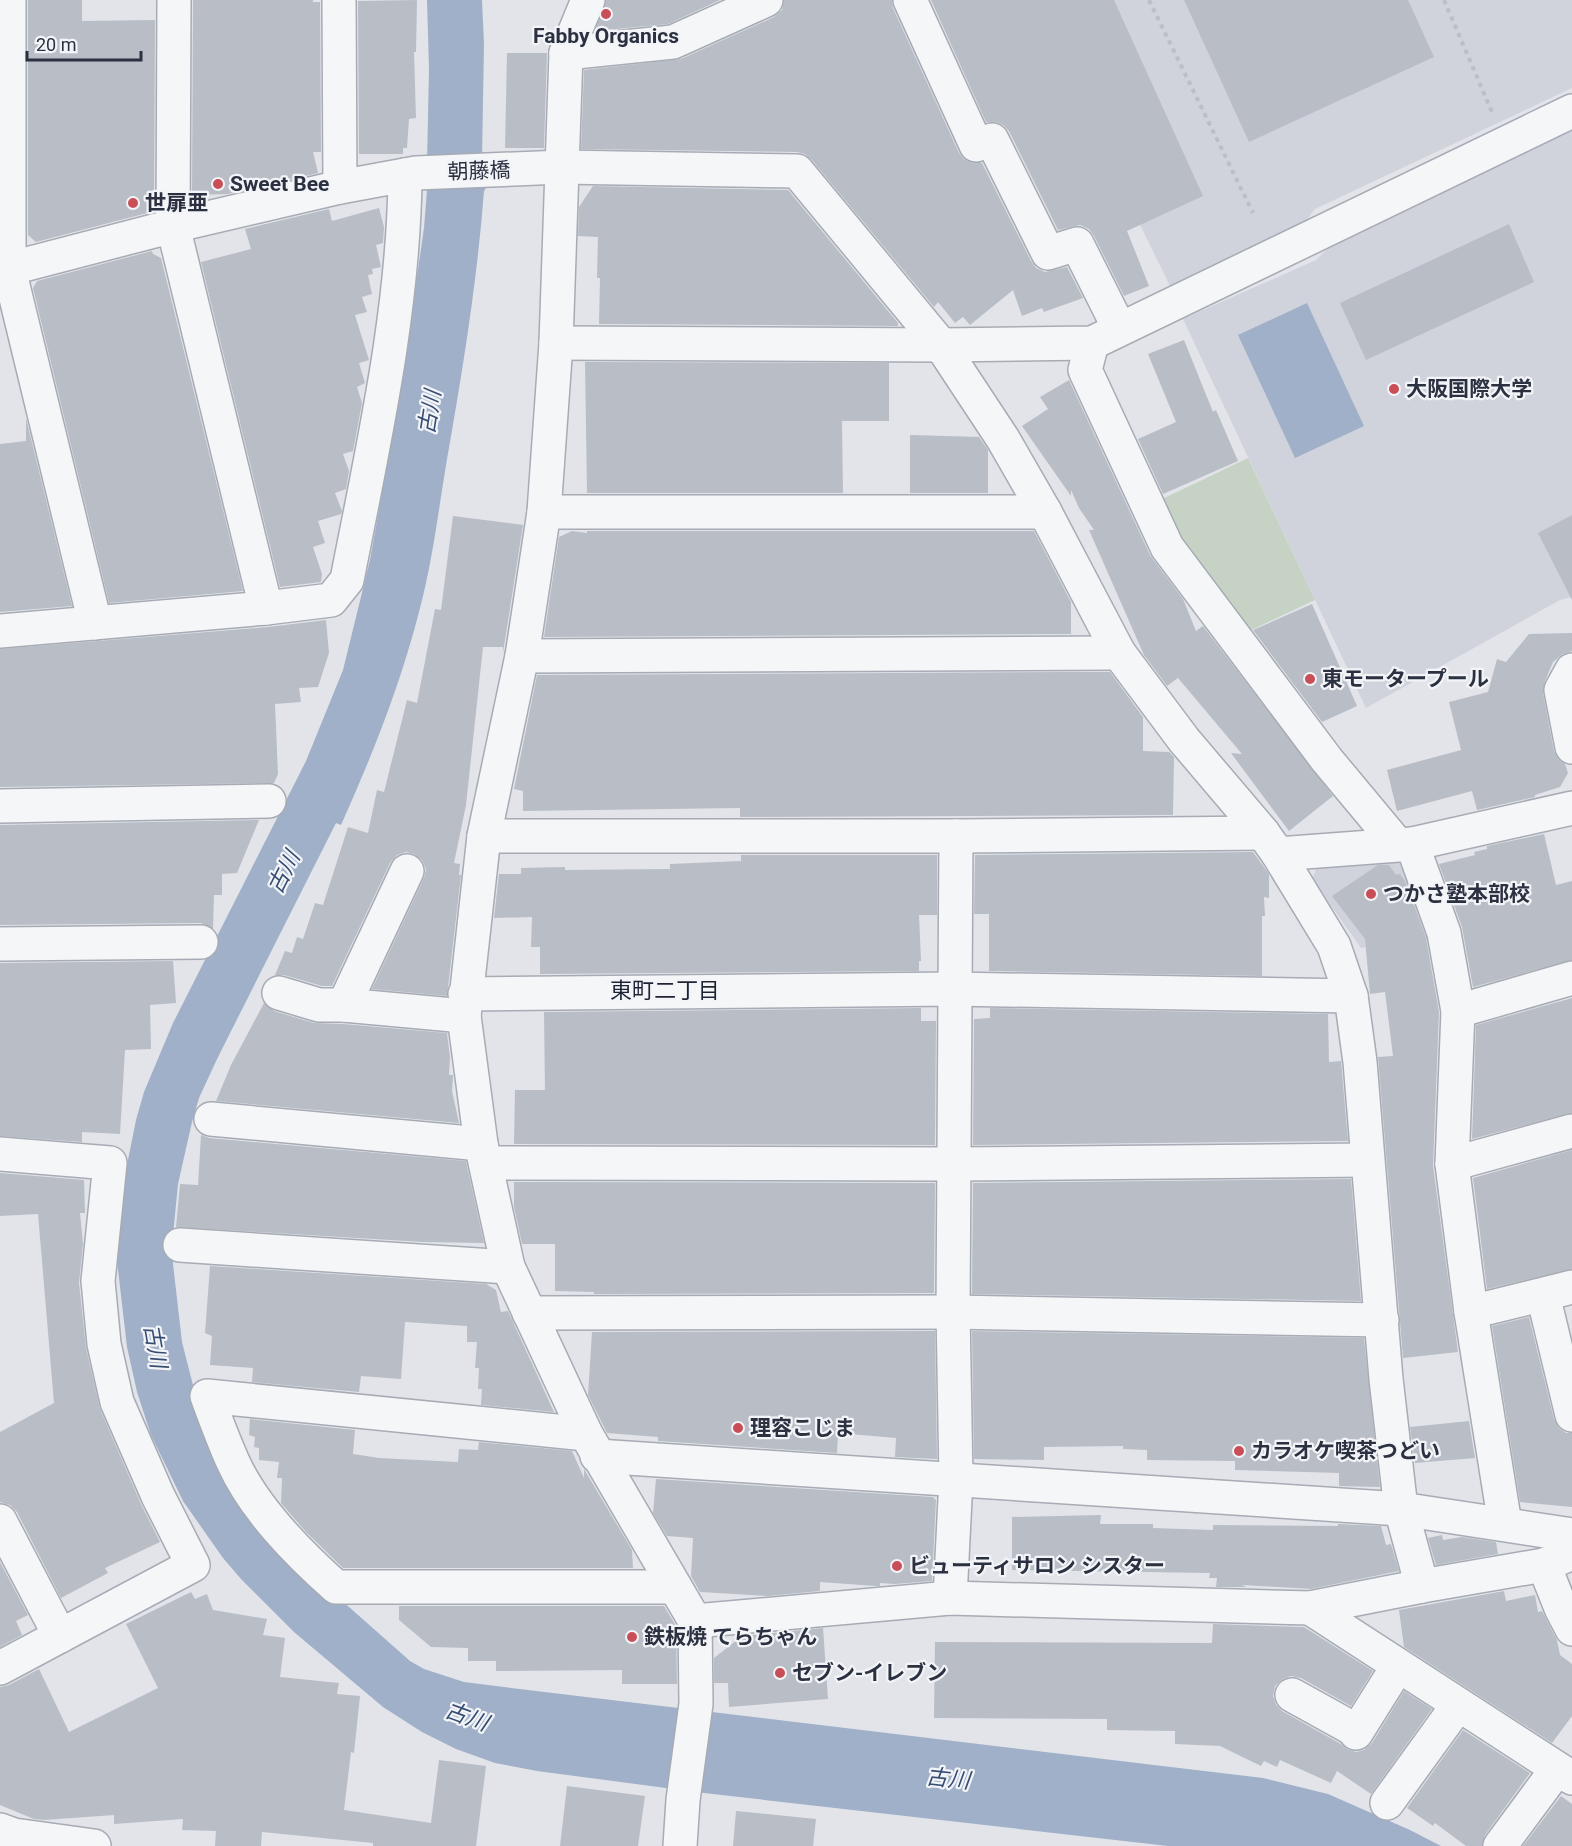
<svg xmlns="http://www.w3.org/2000/svg" width="1572" height="1846" viewBox="0 0 1572 1846" font-family="Roboto,'Noto Sans JP',sans-serif">
<style>
.built{fill:#d0d3dc}
.green{fill:#c6d3c4}
.water{fill:#9fb0c8}
.building{fill:#b9bdc6}
.lines{fill:none;stroke-linecap:round;stroke-linejoin:round}
.minor-casing{stroke:#a7abb4;stroke-width:36}
.path{stroke:#bcbfc5;stroke-width:4;stroke-dasharray:4.5 4.5;stroke-linecap:butt}
.minor{stroke:#f5f6f8;stroke-width:33}
.poi-dot{fill:#c84e58;stroke:#f2f4f7;stroke-width:2}
.labels{text-anchor:middle;stroke-width:4.5;stroke-linejoin:round;paint-order:stroke}
.poi-label{font-size:21px;font-weight:bold;fill:#2b3141;stroke:#f2f4f7;text-anchor:start}
.street-label{font-size:21px;fill:#2b3141;stroke:#f2f4f7}
.water-label{font-size:22px;font-style:italic;fill:#374d73;stroke:#f2f4f7}
.neighbourhood-label{font-size:22px;fill:#1d2332;stroke:#f2f4f7}
</style>
<rect width="100%" height="100%" fill="#e2e4ea"/>
<g class="built">
<path d="M 1030,0 L 1572,0 L 1572,88 L 1315,209 L 1302,226 L 1171,288 Z"/>
<path d="M 1572,131 L 1572,597 L 1560,600 L 1366,708 L 1183,319 L 1316,260 L 1331,245 Z"/>
<path d="M 1397,859 L 1429,909 L 1435,938 L 1361,948 L 1312,879 L 1319,862 Z"/>
</g>
<path class="green" d="M 1248,458 L 1315,600 L 1247,632 L 1169,528 L 1156,502 Z"/>
<g class="water">
<path d="M 427,0 L 482,0 L 484,44 L 482,159 L 489,183 L 484,191 C 477,283 462,374 446,465 C 438,514 432,564 419,612 C 400,686 372,756 341,825 L 336,823 L 218,1057 L 199,1098 L 192,1122 L 178,1184 L 173,1235 L 173,1264 L 182,1342 L 195,1393 L 340,1599 L 410,1661 L 424,1669 L 464,1682 L 511,1688 L 1263,1778 L 1328,1794 L 1410,1830 L 1441,1846 L 1168,1846 L 704,1793 L 537,1771 L 495,1763 L 456,1749 L 422,1732 L 383,1707 L 294,1632 L 241,1579 L 223,1558 L 183,1501 L 151,1435 L 137,1392 L 127,1347 L 117,1261 L 124,1180 L 136,1120 L 144,1092 L 173,1023 L 306,761 L 343,670 L 370,560 L 402,381 L 424,228 L 429,165 L 427,163 L 429,69 Z"/>
<path d="M 1307,303 L 1364,426 L 1295,458 L 1238,335 Z"/>
</g>
<g class="building">
<path d="M 28,0 L 82,0 L 82,21 L 155,20 L 154,207 L 151,212 L 36,242 L 28,235 Z"/>
<path d="M 193,0 L 313,0 L 313,2 L 320,2 L 321,152 L 313,152 L 318,173 L 228,194 L 192,195 Z"/>
<path d="M 417,0 L 416,52 L 414,52 L 416,118 L 409,119 L 407,148 L 403,148 L 403,154 L 359,154 L 358,1 Z"/>
<path d="M 606,0 L 720,0 L 668,24 L 595,31 Z"/>
<path d="M 784,0 L 892,0 L 893,8 L 959,153 L 964,159 L 972,163 L 982,163 L 1031,261 L 1036,268 L 1045,272 L 1067,267 L 1083,298 L 1044,312 L 1042,308 L 1022,316 L 1013,290 L 970,325 L 963,317 L 955,323 L 938,302 L 934,307 L 811,159 L 805,154 L 797,152 L 581,149 L 584,70 L 681,59 L 774,17 L 782,10 Z"/>
<path d="M 931,0 L 1114,0 L 1203,196 L 1127,231 L 1149,286 L 1124,296 L 1094,236 L 1089,229 L 1080,225 L 1058,230 L 1009,131 L 1003,125 L 996,122 L 986,122 Z"/>
<path d="M 1184,0 L 1408,0 L 1434,57 L 1249,142 Z"/>
<path d="M 507,53 L 547,53 L 544,148 L 505,148 Z"/>
<path d="M 593,186 L 788,190 L 898,323 L 898,326 L 599,324 L 600,278 L 597,278 L 598,237 L 578,236 L 579,207 Z"/>
<path d="M 379,208 L 384,227 L 383,243 L 376,245 L 381,267 L 372,269 L 373,274 L 368,275 L 372,294 L 362,297 L 367,312 L 355,315 L 369,360 L 359,363 L 365,383 L 357,387 L 362,403 L 353,451 L 343,454 L 349,471 L 346,489 L 335,493 L 342,511 L 341,514 L 318,521 L 325,543 L 313,547 L 322,574 L 321,582 L 280,587 L 201,262 L 251,249 L 245,229 L 329,209 L 332,221 Z"/>
<path d="M 1509,224 L 1534,282 L 1366,360 L 1340,303 Z"/>
<path d="M 152,251 L 153,254 L 161,258 L 243,591 L 109,603 L 33,288 L 37,281 Z"/>
<path d="M 1184,340 L 1213,412 L 1216,410 L 1238,461 L 1163,494 L 1138,439 L 1176,422 L 1148,354 Z"/>
<path d="M 585,362 L 889,363 L 889,421 L 842,421 L 843,493 L 587,493 Z"/>
<path d="M 1069,380 L 1150,555 L 1183,599 L 1196,631 L 1203,626 L 1333,796 L 1289,831 L 1231,753 L 1242,754 L 1178,678 L 1167,686 L 1144,655 L 1089,530 L 1094,530 L 1079,508 L 1071,490 L 1071,496 L 1022,426 L 1048,409 L 1040,397 Z"/>
<path d="M 26,418 L 72,606 L 0,612 L 0,444 L 26,441 Z"/>
<path d="M 910,435 L 979,437 L 988,450 L 988,493 L 910,493 Z"/>
<path d="M 1572,515 L 1572,600 L 1538,533 Z"/>
<path d="M 453,516 L 523,525 L 503,653 L 503,647 L 483,647 L 466,805 L 454,863 L 460,864 L 459,875 L 461,875 L 447,996 L 372,989 L 424,878 L 426,869 L 422,860 L 414,854 L 406,852 L 397,855 L 390,863 L 332,986 L 322,986 L 284,975 L 275,975 L 285,951 L 292,953 L 297,937 L 303,939 L 315,903 L 323,905 L 348,827 L 368,833 L 377,790 L 384,792 L 407,700 L 417,703 L 435,609 L 441,610 Z"/>
<path d="M 572,531 L 587,533 L 587,531 L 1034,531 L 1071,602 L 1071,634 L 544,637 L 559,537 Z"/>
<path d="M 1312,604 L 1357,706 L 1322,722 L 1253,630 Z"/>
<path d="M 326,620 L 329,653 L 318,687 L 299,688 L 301,702 L 275,704 L 278,774 L 274,783 L 0,787 L 0,649 L 268,627 Z"/>
<path d="M 1572,633 L 1572,651 L 1563,654 L 1553,662 L 1545,681 L 1543,693 L 1554,751 L 1558,759 L 1565,764 L 1568,773 L 1560,787 L 1535,795 L 1535,797 L 1477,810 L 1472,791 L 1397,811 L 1387,770 L 1461,750 L 1449,702 L 1488,692 L 1497,659 L 1506,662 L 1529,634 Z"/>
<path d="M 1071,672 L 1110,672 L 1143,717 L 1143,751 L 1169,752 L 1174,757 L 1173,815 L 740,817 L 740,808 L 523,811 L 523,791 L 514,789 L 537,675 Z"/>
<path d="M 259,820 L 237,873 L 222,874 L 222,895 L 214,895 L 213,929 L 201,923 L 0,925 L 0,825 Z"/>
<path d="M 1544,834 L 1556,885 L 1572,881 L 1572,960 L 1473,987 L 1462,927 L 1439,864 L 1475,855 L 1474,852 L 1487,849 L 1487,846 Z"/>
<path d="M 1253,852 L 1269,874 L 1269,898 L 1264,897 L 1265,916 L 1262,916 L 1262,976 L 989,971 L 989,914 L 974,914 L 975,855 Z"/>
<path d="M 741,855 L 937,855 L 937,915 L 919,915 L 921,961 L 919,961 L 919,971 L 540,974 L 540,947 L 531,947 L 532,917 L 494,918 L 499,874 L 521,874 L 521,868 L 565,867 L 565,870 L 670,869 L 670,864 L 741,861 Z"/>
<path d="M 1378,865 L 1389,865 L 1396,875 L 1400,874 L 1405,881 L 1426,938 L 1439,1012 L 1433,1166 L 1458,1352 L 1403,1358 L 1378,1057 L 1393,1056 L 1385,992 L 1370,994 L 1365,939 L 1332,896 Z"/>
<path d="M 173,961 L 176,1003 L 150,1005 L 151,1049 L 125,1050 L 120,1134 L 82,1132 L 82,1142 L 0,1136 L 0,963 Z"/>
<path d="M 1572,998 L 1572,1113 L 1472,1139 L 1476,1025 Z"/>
<path d="M 264,1003 L 274,1011 L 314,1023 L 343,1024 L 447,1033 L 450,1057 L 449,1075 L 453,1075 L 452,1091 L 459,1123 L 216,1101 L 231,1065 Z"/>
<path d="M 921,1008 L 921,1021 L 936,1021 L 935,1145 L 514,1144 L 515,1090 L 545,1090 L 544,1012 Z"/>
<path d="M 990,1008 L 1328,1014 L 1329,1062 L 1341,1061 L 1348,1141 L 973,1145 L 974,1019 L 990,1018 Z"/>
<path d="M 201,1135 L 209,1138 L 466,1161 L 484,1243 L 423,1242 L 176,1227 L 180,1184 L 198,1185 Z"/>
<path d="M 1572,1150 L 1572,1269 L 1487,1289 L 1473,1178 Z"/>
<path d="M 0,1173 L 84,1180 L 85,1213 L 80,1213 L 83,1244 L 79,1283 L 86,1348 L 100,1409 L 141,1504 L 160,1542 L 105,1568 L 108,1573 L 61,1598 L 17,1512 L 10,1505 L 0,1502 L 0,1432 L 54,1403 L 38,1214 L 0,1216 Z"/>
<path d="M 1351,1179 L 1361,1301 L 972,1294 L 973,1183 Z"/>
<path d="M 514,1182 L 935,1183 L 934,1293 L 594,1294 L 594,1292 L 555,1291 L 555,1244 L 522,1244 L 514,1207 Z"/>
<path d="M 210,1266 L 486,1284 L 496,1290 L 501,1312 L 508,1311 L 554,1412 L 481,1405 L 482,1389 L 478,1389 L 479,1368 L 475,1368 L 477,1342 L 467,1342 L 467,1326 L 405,1322 L 401,1379 L 361,1376 L 359,1392 L 252,1382 L 253,1368 L 210,1365 L 212,1336 L 205,1333 Z"/>
<path d="M 1529,1317 L 1554,1419 L 1559,1428 L 1566,1433 L 1572,1433 L 1572,1507 L 1520,1502 L 1492,1326 Z"/>
<path d="M 935,1331 L 937,1459 L 895,1457 L 896,1438 L 838,1433 L 837,1453 L 658,1441 L 658,1437 L 607,1433 L 588,1395 L 592,1332 Z"/>
<path d="M 972,1331 L 1364,1338 L 1380,1487 L 1339,1486 L 1339,1473 L 1235,1470 L 1235,1461 L 1147,1460 L 1147,1450 L 1123,1449 L 1123,1446 L 1044,1447 L 1044,1460 L 974,1459 Z"/>
<path d="M 250,1419 L 355,1430 L 353,1454 L 379,1458 L 458,1462 L 459,1449 L 478,1450 L 479,1442 L 572,1451 L 584,1478 L 584,1469 L 632,1550 L 633,1568 L 343,1568 L 306,1532 L 281,1503 L 282,1478 L 277,1478 L 279,1462 L 259,1460 L 259,1448 L 254,1447 L 255,1437 L 249,1435 Z"/>
<path d="M 1469,1421 L 1475,1458 L 1415,1463 L 1410,1427 Z"/>
<path d="M 656,1479 L 933,1497 L 936,1500 L 932,1581 L 895,1584 L 880,1583 L 880,1586 L 876,1586 L 820,1582 L 820,1591 L 768,1596 L 700,1592 L 691,1576 L 693,1538 L 667,1536 L 653,1513 Z"/>
<path d="M 1101,1515 L 1100,1524 L 1153,1524 L 1153,1528 L 1213,1530 L 1213,1525 L 1338,1526 L 1338,1524 L 1381,1526 L 1386,1545 L 1391,1544 L 1399,1571 L 1311,1589 L 1242,1585 L 1246,1587 L 1216,1587 L 1217,1578 L 1209,1578 L 1210,1573 L 1012,1570 L 1012,1517 Z"/>
<path d="M 1442,1535 L 1443,1540 L 1462,1537 L 1496,1542 L 1498,1554 L 1436,1565 L 1428,1538 Z"/>
<path d="M 0,1562 L 28,1615 L 16,1621 L 22,1635 L 0,1647 Z"/>
<path d="M 1504,1591 L 1506,1601 L 1535,1595 L 1538,1612 L 1542,1611 L 1557,1640 L 1560,1655 L 1572,1664 L 1572,1716 L 1552,1743 L 1404,1647 L 1399,1610 Z"/>
<path d="M 191,1592 L 195,1599 L 207,1594 L 213,1610 L 267,1619 L 263,1635 L 285,1638 L 280,1677 L 339,1683 L 337,1694 L 360,1696 L 354,1753 L 351,1752 L 344,1810 L 431,1823 L 439,1760 L 486,1766 L 476,1846 L 373,1846 L 373,1843 L 262,1832 L 261,1846 L 215,1846 L 216,1831 L 182,1830 L 183,1819 L 114,1824 L 114,1815 L 44,1820 L 34,1819 L 0,1805 L 0,1687 L 9,1685 L 39,1669 L 69,1732 L 158,1688 L 126,1624 Z"/>
<path d="M 399,1606 L 664,1606 L 676,1626 L 677,1684 L 622,1684 L 622,1670 L 496,1671 L 496,1661 L 468,1661 L 468,1648 L 431,1647 L 399,1620 Z"/>
<path d="M 1213,1624 L 1304,1627 L 1373,1671 L 1351,1706 L 1301,1678 L 1291,1676 L 1283,1679 L 1275,1686 L 1273,1696 L 1276,1705 L 1282,1711 L 1341,1744 L 1347,1749 L 1356,1752 L 1364,1750 L 1372,1743 L 1404,1691 L 1432,1709 L 1371,1794 L 1337,1771 L 1331,1783 L 1280,1760 L 1277,1767 L 1264,1761 L 1261,1766 L 1220,1746 L 1175,1744 L 1175,1731 L 1107,1730 L 1107,1719 L 934,1718 L 935,1642 L 1212,1643 Z"/>
<path d="M 823,1628 L 828,1699 L 729,1707 L 728,1683 L 714,1683 L 714,1658 L 742,1636 Z"/>
<path d="M 1463,1730 L 1530,1773 L 1485,1835 L 1482,1846 L 1466,1846 L 1435,1823 L 1433,1826 L 1407,1808 Z"/>
<path d="M 567,1786 L 645,1796 L 638,1846 L 560,1846 Z"/>
<path d="M 1561,1796 L 1572,1804 L 1572,1846 L 1523,1846 Z"/>
<path d="M 736,1811 L 816,1819 L 813,1846 L 733,1846 Z"/>
</g>
<g class="lines">
<g class="minor-casing">
<g id="minor">
<path d="M 9,0 L 9,269 L 95,623"/>
<path d="M 339,0 L 340,187"/>
<path d="M 588,0 L 566,53 L 556,343 L 544,512 L 522,656 L 484,836 L 464,1016 L 481,1144 L 508,1267 L 586,1434 L 695,1621 L 950,1598 L 1310,1608 L 1422,1586 L 1544,1565 L 1572,1553"/>
<path d="M 910,0 L 976,145 L 992,140 L 1048,253 L 1077,244 L 1119,328"/>
<path d="M 566,53 L 673,42 L 766,0"/>
<path d="M 0,271 L 173,226 L 340,187 L 416,173 L 562,167 L 797,171 L 941,345 L 1003,439 L 1045,512 L 1119,653 L 1184,740 L 1263,833 L 1278,854 L 1412,844 L 1572,808"/>
<path d="M 556,343 L 941,345 L 1092,343 L 1572,111"/>
<path d="M 1092,343 L 1085,370 L 1167,547 L 1327,760 L 1397,844"/>
<path d="M 544,512 L 1045,512"/>
<path d="M 266,608 L 331,600 L 347,580 C 373,446 404,311 405,175"/>
<path d="M 0,631 L 266,608 L 173,226 L 174,0"/>
<path d="M 522,656 L 1119,653"/>
<path d="M 1572,670 L 1561,690 L 1572,747"/>
<path d="M 0,806 L 269,801"/>
<path d="M 484,836 L 956,836 L 953,1312 L 956,1479 L 950,1598"/>
<path d="M 956,836 L 1263,833"/>
<path d="M 1412,844 L 1444,933 L 1458,1011 L 1452,1164 L 1471,1312 L 1505,1524"/>
<path d="M 1278,854 L 1334,946 L 1351,996 L 1360,1062 L 1386,1379 L 1401,1509 L 1422,1586"/>
<path d="M 407,871 L 344,1005 L 464,1016"/>
<path d="M 0,944 L 201,942"/>
<path d="M 279,993 L 319,1005 L 344,1005"/>
<path d="M 465,994 L 953,989 L 1351,996"/>
<path d="M 1458,1011 L 1572,978"/>
<path d="M 211,1119 L 481,1144"/>
<path d="M 0,1154 L 110,1163 L 98,1281 L 104,1344 L 117,1402 L 158,1496 L 193,1565 L 0,1668"/>
<path d="M 486,1163 L 955,1164 L 1367,1160"/>
<path d="M 1452,1164 L 1572,1131"/>
<path d="M 180,1245 L 508,1267"/>
<path d="M 1543,1295 L 1572,1415"/>
<path d="M 1471,1312 L 1572,1287"/>
<path d="M 529,1313 L 953,1312 L 1382,1320"/>
<path d="M 586,1434 L 207,1396 C 215,1418 223,1440 233,1462 C 254,1509 298,1553 336,1587 L 675,1587"/>
<path d="M 597,1456 L 1401,1509 L 1572,1535"/>
<path d="M 0,1521 L 60,1636"/>
<path d="M 1544,1565 L 1561,1608 L 1572,1629"/>
<path d="M 1310,1608 L 1572,1778"/>
<path d="M 1292,1695 L 1357,1731"/>
<path d="M 1356,1733 L 1398,1666"/>
<path d="M 1387,1803 L 1458,1705"/>
<path d="M 0,1830 L 14,1835 L 94,1846"/>
<path d="M 680,1846 L 683,1800 L 696,1704 L 695,1621"/>
<path d="M 1500,1846 L 1557,1769"/>
</g>
</g>
<g class="path">
<path d="M 1149,0 L 1253,213"/>
<path d="M 1444,0 L 1492,112"/>
</g>
<use href="#minor" class="minor"/>
</g>
<g class="poi-dot">
<circle cx="606" cy="14" r="6"/>
<circle cx="218" cy="184" r="6"/>
<circle cx="133" cy="203" r="6"/>
<circle cx="1394" cy="389" r="6"/>
<circle cx="1310" cy="679" r="6"/>
<circle cx="1371" cy="894" r="6"/>
<circle cx="738" cy="1428" r="6"/>
<circle cx="1239" cy="1451" r="6"/>
<circle cx="897" cy="1566" r="6"/>
<circle cx="632" cy="1637" r="6"/>
<circle cx="780" cy="1673" r="6"/>
</g>
<g class="labels">
<g class="poi-label">
<text x="606" y="43" text-anchor="middle">Fabby Organics</text>
<text x="230" y="191">Sweet Bee</text>
<text x="145" y="210">世扉亜</text>
<text x="1406" y="396">大阪国際大学</text>
<text x="1322" y="686">東モータープール</text>
<text x="1383" y="901">つかさ塾本部校</text>
<text x="750" y="1435">理容こじま</text>
<text x="1251" y="1458">カラオケ喫茶つどい</text>
<text x="909" y="1573">ビューティサロン シスター</text>
<text x="644" y="1644">鉄板焼 てらちゃん</text>
<text x="792" y="1680">セブン-イレブン</text>
</g>
<g class="street-label">
<text transform="translate(479 171) rotate(-2)" y="7">朝藤橋</text>
</g>
<g class="water-label">
<text transform="translate(429 412) rotate(-81)" y="8">古川</text>
<text transform="translate(283 872) rotate(-63)" y="8">古川</text>
<text transform="translate(156 1346) rotate(80)" y="8">古川</text>
<text transform="translate(467 1716) rotate(20)" y="8">古川</text>
<text transform="translate(948 1778) rotate(6)" y="8">古川</text>
</g>
<g class="neighbourhood-label">
<text x="665" y="998">東町二丁目</text>
</g>
</g>
<path d="M27 51v9h114v-9" fill="none" stroke="#2b3141" stroke-width="3"/>
<text x="36" y="51" font-size="18" fill="#2b3141" stroke="#f2f4f7" stroke-width="4.5" paint-order="stroke">20 m</text>
</svg>
